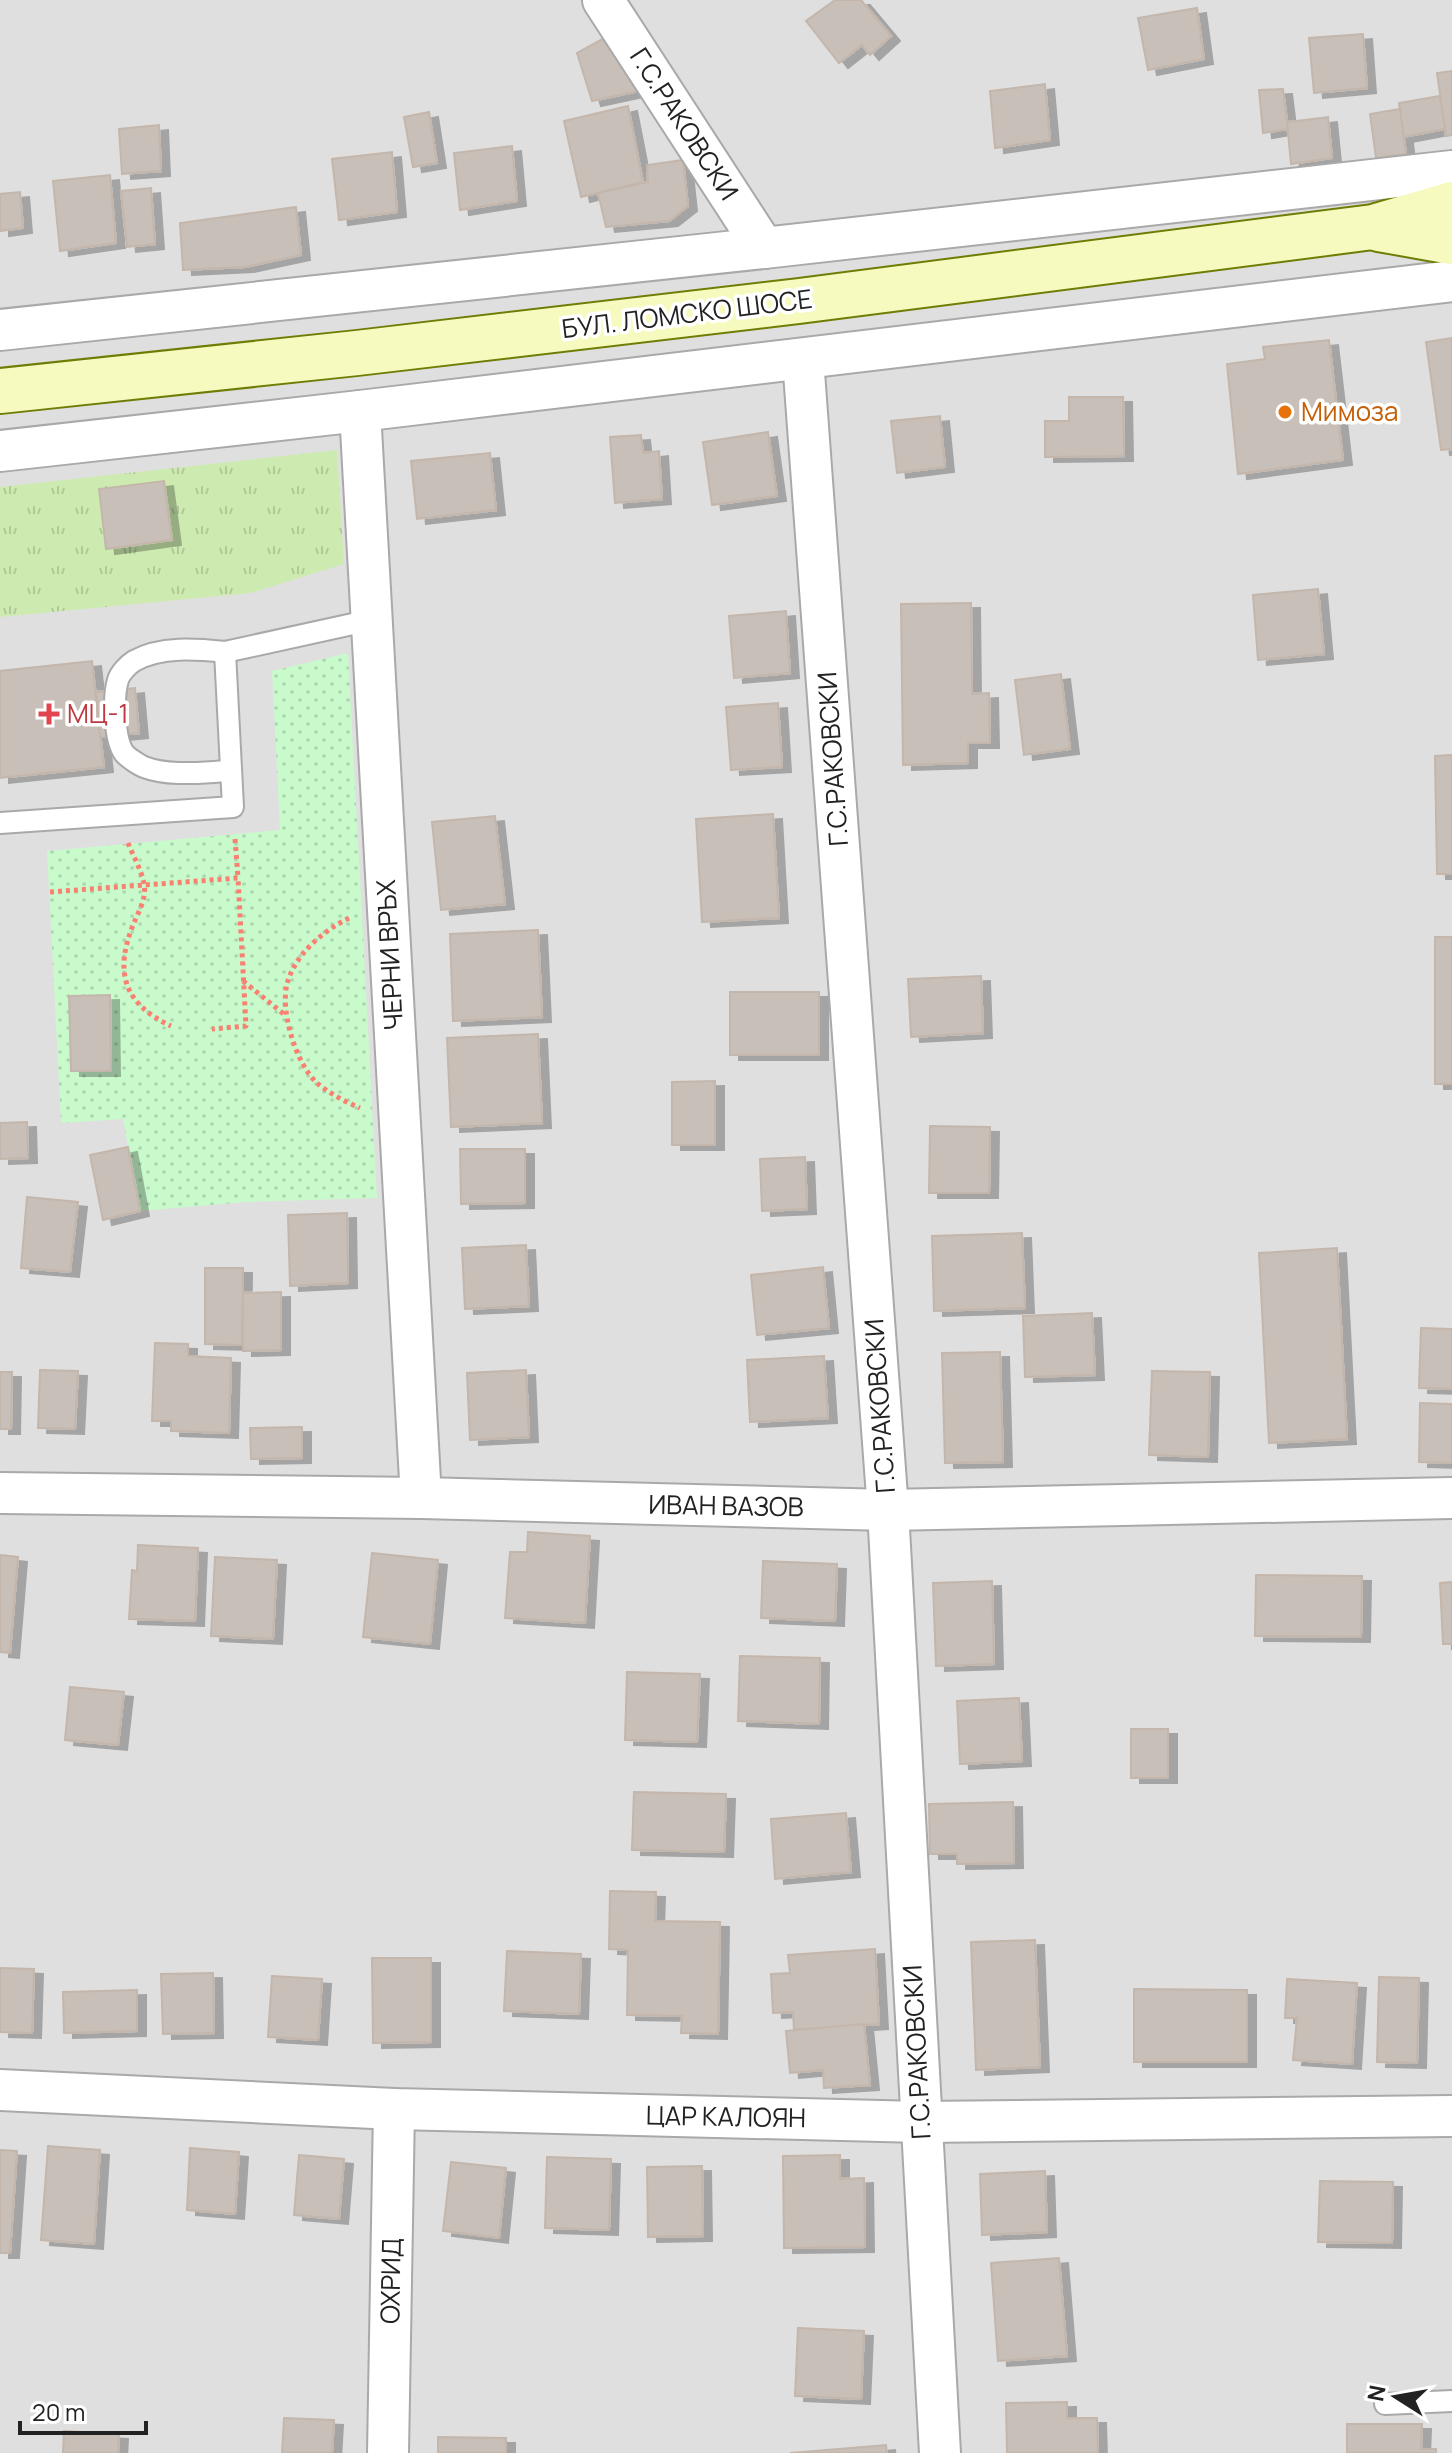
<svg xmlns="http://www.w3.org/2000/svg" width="1452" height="2453" viewBox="0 0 1452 2453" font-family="Manrope,sans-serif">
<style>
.residential{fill:#e0dfdf}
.grass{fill:url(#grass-tufts)}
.park{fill:url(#park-dots)}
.building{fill:#c7bfb8;stroke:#c4b6ab;stroke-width:2;filter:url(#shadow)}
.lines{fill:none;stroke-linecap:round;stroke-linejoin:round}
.lane-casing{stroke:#a9a9a9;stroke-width:24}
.street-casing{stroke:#a9a9a9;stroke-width:44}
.secondary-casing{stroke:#707d05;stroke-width:48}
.path{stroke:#fa8072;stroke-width:5;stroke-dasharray:4 4;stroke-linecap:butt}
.lane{stroke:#fff;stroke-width:20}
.street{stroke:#fff;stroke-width:40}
.secondary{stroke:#f7fabf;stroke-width:44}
.food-dot{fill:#e8710a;stroke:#fff;stroke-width:3}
.health-dot{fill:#e0444e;stroke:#fff;stroke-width:3}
.labels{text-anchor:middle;stroke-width:7;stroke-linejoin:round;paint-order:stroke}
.street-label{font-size:26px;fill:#222;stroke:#fff}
.food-label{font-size:26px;fill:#c56008;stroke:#fff;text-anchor:start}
.health-label{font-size:26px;fill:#be3a42;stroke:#fff;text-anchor:start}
</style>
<defs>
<pattern id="grass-tufts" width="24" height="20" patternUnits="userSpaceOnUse" patternTransform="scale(2)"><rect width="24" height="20" fill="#cdebb0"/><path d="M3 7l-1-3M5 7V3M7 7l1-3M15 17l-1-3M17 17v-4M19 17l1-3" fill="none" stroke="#b0c997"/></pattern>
<pattern id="park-dots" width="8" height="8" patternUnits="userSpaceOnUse" patternTransform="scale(2)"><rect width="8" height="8" fill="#c8facc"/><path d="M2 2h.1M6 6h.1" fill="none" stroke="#acd6af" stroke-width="1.8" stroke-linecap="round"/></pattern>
<filter id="shadow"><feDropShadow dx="9" dy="5" stdDeviation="0" flood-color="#0004"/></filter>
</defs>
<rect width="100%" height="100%" fill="#f2efe9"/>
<rect class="residential" x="0" y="0" width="1452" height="2453"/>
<path class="grass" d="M 337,450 L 344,564 L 251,593 L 0,617 L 0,487 Z"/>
<path class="park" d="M 348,653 L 377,1198 L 246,1202 L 140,1211 L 123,1119 L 61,1123 L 47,851 L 280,830 L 272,671 Z"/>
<g class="building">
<path d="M 835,0 L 861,0 L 891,36 L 870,55 L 862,45 L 839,63 L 806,21 Z"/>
<path d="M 1197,8 L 1204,59 L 1148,70 L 1138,18 Z"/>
<path d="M 1363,34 L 1367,88 L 1314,93 L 1309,38 Z"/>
<path d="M 606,37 L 642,86 L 634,92 L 592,101 L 577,53 Z"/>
<path d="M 1452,71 L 1452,135 L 1446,136 L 1437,73 Z"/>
<path d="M 1045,84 L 1050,140 L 995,148 L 990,91 Z"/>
<path d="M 1283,89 L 1288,129 L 1263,133 L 1259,90 Z"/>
<path d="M 1440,96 L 1445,129 L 1403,137 L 1399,103 Z"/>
<path d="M 628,106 L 643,182 L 581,197 L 564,121 Z"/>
<path d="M 1400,109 L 1406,154 L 1376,158 L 1370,114 Z"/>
<path d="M 429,112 L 437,163 L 413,167 L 404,117 Z"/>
<path d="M 1328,117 L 1332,158 L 1291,164 L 1287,122 Z"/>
<path d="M 159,125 L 161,171 L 122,174 L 119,129 Z"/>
<path d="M 512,146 L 517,201 L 460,210 L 454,153 Z"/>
<path d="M 392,152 L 397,212 L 339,220 L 332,159 Z"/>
<path d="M 683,160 L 688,206 L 669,221 L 606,227 L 598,193 L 648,182 L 647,165 Z"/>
<path d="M 110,175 L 116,243 L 60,251 L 53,181 Z"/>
<path d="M 151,188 L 155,244 L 127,247 L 121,191 Z"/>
<path d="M 20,192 L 23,228 L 0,231 L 0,194 Z"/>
<path d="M 296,207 L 301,255 L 245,267 L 183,270 L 180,223 Z"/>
<path d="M 1452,338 L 1452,449 L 1441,450 L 1426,342 Z"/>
<path d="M 1329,340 L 1343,460 L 1238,474 L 1227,364 L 1265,359 L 1263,347 Z"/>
<path d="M 1069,397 L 1123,397 L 1124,456 L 1045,457 L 1045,421 L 1069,421 Z"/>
<path d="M 940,416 L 945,467 L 897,473 L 891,421 Z"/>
<path d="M 768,432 L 777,496 L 712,505 L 703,442 Z"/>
<path d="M 641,435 L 643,453 L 659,451 L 662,499 L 615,503 L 610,437 Z"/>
<path d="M 490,453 L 496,510 L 417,519 L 411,461 Z"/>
<path d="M 164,481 L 172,540 L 106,549 L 99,489 Z"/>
<path d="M 1318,589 L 1324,654 L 1258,660 L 1253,595 Z"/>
<path d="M 971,603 L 972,694 L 989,693 L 990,743 L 968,743 L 968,763 L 903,765 L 901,604 Z"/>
<path d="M 786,611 L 790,673 L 734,678 L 729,616 Z"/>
<path d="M 92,661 L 104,767 L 0,778 L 0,671 Z"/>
<path d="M 1061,674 L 1070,749 L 1024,755 L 1015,680 Z"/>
<path d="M 135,688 L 139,733 L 100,737 L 96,692 Z"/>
<path d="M 778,703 L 782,767 L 731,770 L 726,707 Z"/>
<path d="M 1452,755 L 1452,874 L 1437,874 L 1435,756 Z"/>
<path d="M 773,814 L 779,918 L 702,922 L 696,819 Z"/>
<path d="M 495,816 L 505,904 L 441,910 L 432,822 Z"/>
<path d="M 538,930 L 542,1017 L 453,1021 L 450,934 Z"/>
<rect x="1435" y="937" width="17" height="147"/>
<path d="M 981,976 L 983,1033 L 911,1037 L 908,979 Z"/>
<rect x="730" y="992" width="89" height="63"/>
<path d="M 110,995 L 111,1071 L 71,1071 L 69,996 Z"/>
<path d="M 538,1034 L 542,1123 L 451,1127 L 447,1038 Z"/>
<path d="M 715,1081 L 715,1145 L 672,1145 L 672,1082 Z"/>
<path d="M 27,1122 L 28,1158 L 0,1159 L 0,1123 Z"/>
<path d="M 930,1126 L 990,1127 L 989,1193 L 929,1193 Z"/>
<path d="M 128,1147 L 140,1211 L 103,1220 L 90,1155 Z"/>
<path d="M 460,1149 L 525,1149 L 525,1203 L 461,1204 Z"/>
<path d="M 805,1157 L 807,1209 L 762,1211 L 760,1159 Z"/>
<path d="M 27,1197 L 78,1202 L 70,1272 L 21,1268 Z"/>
<path d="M 347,1213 L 348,1283 L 290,1286 L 288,1215 Z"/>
<path d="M 1022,1233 L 1025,1308 L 934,1311 L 932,1236 Z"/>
<path d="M 526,1245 L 529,1306 L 465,1309 L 462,1248 Z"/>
<path d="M 1337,1248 L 1347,1439 L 1269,1443 L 1259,1253 Z"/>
<path d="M 823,1267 L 829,1328 L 757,1335 L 751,1275 Z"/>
<path d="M 205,1268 L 243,1268 L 242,1345 L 205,1344 Z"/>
<path d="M 281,1292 L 281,1350 L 243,1351 L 243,1293 Z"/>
<path d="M 1092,1313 L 1095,1375 L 1025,1377 L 1023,1316 Z"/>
<path d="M 1421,1328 L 1452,1329 L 1452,1389 L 1419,1388 Z"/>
<path d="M 155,1343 L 188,1344 L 188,1356 L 231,1358 L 229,1433 L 171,1431 L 171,1421 L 152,1421 Z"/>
<path d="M 1000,1352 L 1003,1462 L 945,1463 L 942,1353 Z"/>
<path d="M 824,1356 L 828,1418 L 750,1422 L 747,1360 Z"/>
<path d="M 40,1370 L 78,1371 L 75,1429 L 38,1428 Z"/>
<path d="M 526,1370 L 529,1437 L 470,1440 L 467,1373 Z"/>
<path d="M 1152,1371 L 1210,1372 L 1208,1457 L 1149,1455 Z"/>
<path d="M 0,1372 L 12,1372 L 11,1429 L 0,1429 Z"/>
<path d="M 1420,1403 L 1452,1404 L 1452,1463 L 1419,1462 Z"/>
<path d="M 302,1427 L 302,1458 L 251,1459 L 250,1428 Z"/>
<path d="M 528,1532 L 590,1536 L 585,1623 L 505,1618 L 510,1552 L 527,1552 Z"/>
<path d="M 138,1545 L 198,1548 L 195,1621 L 129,1619 L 132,1570 L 137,1571 Z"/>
<path d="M 372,1553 L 438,1560 L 430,1644 L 363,1637 Z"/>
<path d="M 0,1555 L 18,1557 L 10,1653 L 0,1652 Z"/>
<path d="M 215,1557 L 277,1560 L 273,1639 L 211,1636 Z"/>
<path d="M 763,1561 L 837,1564 L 835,1621 L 761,1618 Z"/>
<path d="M 1256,1575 L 1362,1576 L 1361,1637 L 1255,1636 Z"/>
<path d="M 992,1581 L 994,1664 L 936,1666 L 933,1583 Z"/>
<path d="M 1452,1582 L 1452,1644 L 1443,1644 L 1440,1583 Z"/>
<path d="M 740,1656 L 820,1658 L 819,1724 L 738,1721 Z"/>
<path d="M 627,1672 L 700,1674 L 697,1742 L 625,1740 Z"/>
<path d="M 70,1687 L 124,1692 L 118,1745 L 65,1740 Z"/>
<path d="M 1019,1698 L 1022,1761 L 960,1764 L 957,1701 Z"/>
<rect x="1131" y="1729" width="37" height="49"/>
<path d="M 634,1792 L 726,1794 L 724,1852 L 632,1850 Z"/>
<path d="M 1013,1802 L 1014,1863 L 957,1864 L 957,1854 L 930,1854 L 929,1804 Z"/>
<path d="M 846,1813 L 851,1872 L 775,1879 L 771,1819 Z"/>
<path d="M 610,1891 L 656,1892 L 655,1921 L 720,1922 L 718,2034 L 681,2033 L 682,2016 L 627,2015 L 628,1950 L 609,1949 Z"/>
<path d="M 1035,1940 L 1040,2067 L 976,2070 L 971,1942 Z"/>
<path d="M 875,1949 L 879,2024 L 794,2030 L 793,2012 L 773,2013 L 771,1974 L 790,1973 L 788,1955 Z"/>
<path d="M 507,1951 L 581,1954 L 579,2014 L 504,2011 Z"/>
<path d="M 372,1958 L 431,1958 L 431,2042 L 373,2043 Z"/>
<path d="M 0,1968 L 34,1969 L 32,2033 L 0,2032 Z"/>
<path d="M 213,1973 L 214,2033 L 163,2034 L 161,1974 Z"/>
<path d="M 272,1976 L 322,1979 L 318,2040 L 268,2037 Z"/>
<path d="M 1379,1977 L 1419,1978 L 1417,2063 L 1377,2062 Z"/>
<path d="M 1287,1979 L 1357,1983 L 1352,2064 L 1293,2060 L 1297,2018 L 1285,2018 Z"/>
<path d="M 1134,1989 L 1247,1990 L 1247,2062 L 1134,2062 Z"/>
<path d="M 137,1990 L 137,2031 L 64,2033 L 63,1992 Z"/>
<path d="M 864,2024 L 870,2085 L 824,2088 L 823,2070 L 790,2073 L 786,2031 Z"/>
<path d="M 48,2146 L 100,2150 L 94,2244 L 41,2240 Z"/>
<path d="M 190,2148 L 239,2152 L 235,2214 L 187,2210 Z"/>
<path d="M 0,2150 L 17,2151 L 10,2253 L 0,2253 Z"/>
<path d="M 299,2155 L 344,2159 L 339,2219 L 294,2215 Z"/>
<path d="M 840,2155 L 840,2179 L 864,2178 L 865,2247 L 784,2248 L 783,2156 Z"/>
<path d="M 547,2157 L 611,2159 L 609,2230 L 545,2228 Z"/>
<path d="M 451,2162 L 506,2168 L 499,2238 L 443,2231 Z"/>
<path d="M 702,2166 L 703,2236 L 648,2237 L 647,2167 Z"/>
<path d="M 1045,2171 L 1047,2232 L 982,2235 L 980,2174 Z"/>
<path d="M 1320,2181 L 1393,2182 L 1392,2243 L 1318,2242 Z"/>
<path d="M 1059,2258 L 1067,2356 L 998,2361 L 991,2263 Z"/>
<path d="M 798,2328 L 864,2331 L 861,2399 L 795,2396 Z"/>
<path d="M 1067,2402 L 1067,2418 L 1097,2418 L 1098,2453 L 1007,2453 L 1006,2403 Z"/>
<path d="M 284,2418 L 334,2420 L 332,2453 L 282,2453 Z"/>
<path d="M 1347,2424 L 1422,2424 L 1421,2449 L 1436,2449 L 1436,2453 L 1347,2453 Z"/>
<path d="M 64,2431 L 119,2434 L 118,2453 L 63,2453 Z"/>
<path d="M 438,2437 L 506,2438 L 506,2453 L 438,2453 Z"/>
<path d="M 886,2445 L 887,2453 L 790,2453 Z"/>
</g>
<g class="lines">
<g class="lane-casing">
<g id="lane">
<path d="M 225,652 C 196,649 161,646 134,661 C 128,665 120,673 118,680 C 113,696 114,739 124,753 C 127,757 139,765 144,767 C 170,777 204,772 231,771"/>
<path d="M 0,823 L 233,807 L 225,652 L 371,620"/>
<path d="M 1385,2404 L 1452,2401"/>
</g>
</g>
<g class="street-casing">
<g id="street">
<path d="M 603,0 L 764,248"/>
<path d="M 0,330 L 764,248 L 1452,171"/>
<path d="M 803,359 L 888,1510 L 940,2453"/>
<path d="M 360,411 L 421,1498"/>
<path d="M 0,451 L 360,411 L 1452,281"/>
<path d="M 0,1493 L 421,1498 L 888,1510 L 1452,1498"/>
<path d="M 0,2090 L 394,2109 L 921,2122 L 1452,2116"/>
<path d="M 388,2453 L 394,2109"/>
</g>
</g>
<g class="secondary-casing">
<g id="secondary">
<path d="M 1379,229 L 1452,242"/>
<path d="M 0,391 L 357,353 L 799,301 L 1373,227 L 1452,204"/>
</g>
</g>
<g class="path">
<path d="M 235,839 L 238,878"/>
<path d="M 128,843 C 133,856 142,871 144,884 C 147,898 138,913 133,925 C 114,973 124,1004 171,1026"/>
<path d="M 50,892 L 238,878 L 246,1026 L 212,1029"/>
<path d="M 349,918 C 323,931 295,954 287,984 C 280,1011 296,1064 317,1083 C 329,1093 345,1102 360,1108"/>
<path d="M 243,981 L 285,1015"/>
</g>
<use href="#lane" class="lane"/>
<use href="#street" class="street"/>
<use href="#secondary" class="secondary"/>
</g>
<circle class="food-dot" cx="1285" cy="412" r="8"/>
<path class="health-dot" d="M45 702h8v8h8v8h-8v8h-8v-8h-8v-8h8z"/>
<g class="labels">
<g class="street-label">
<text transform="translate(684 124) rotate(57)" y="9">Г.С.РАКОВСКИ</text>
<text transform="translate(687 314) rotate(-7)" y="9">БУЛ. ЛОМСКО ШОСЕ</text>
<text transform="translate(833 759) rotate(-94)" y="9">Г.С.РАКОВСКИ</text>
<text transform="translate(390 955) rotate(-93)" y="9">ЧЕРНИ ВРЪХ</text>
<text transform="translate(880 1406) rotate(-94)" y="9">Г.С.РАКОВСКИ</text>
<text transform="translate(726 1506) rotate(1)" y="9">ИВАН ВАЗОВ</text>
<text transform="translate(917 2052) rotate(-93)" y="9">Г.С.РАКОВСКИ</text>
<text transform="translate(726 2117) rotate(1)" y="9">ЦАР КАЛОЯН</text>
<text transform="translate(391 2281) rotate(-89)" y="9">ОХРИД</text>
</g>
<g class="food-label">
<text x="1301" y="421">Мимоза</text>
</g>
<g class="health-label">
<text x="67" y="723">МЦ-1</text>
</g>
</g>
<g transform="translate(1396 2397) rotate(281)" stroke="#ffffff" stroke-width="6" paint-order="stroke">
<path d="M0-6L14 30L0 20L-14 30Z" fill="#222222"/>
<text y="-12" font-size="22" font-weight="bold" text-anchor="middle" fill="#222222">N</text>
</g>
<path d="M20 2421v12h126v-12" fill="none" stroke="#222222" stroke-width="4"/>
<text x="32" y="2421" font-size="24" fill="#222222" stroke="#ffffff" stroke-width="6" paint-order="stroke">20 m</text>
</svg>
